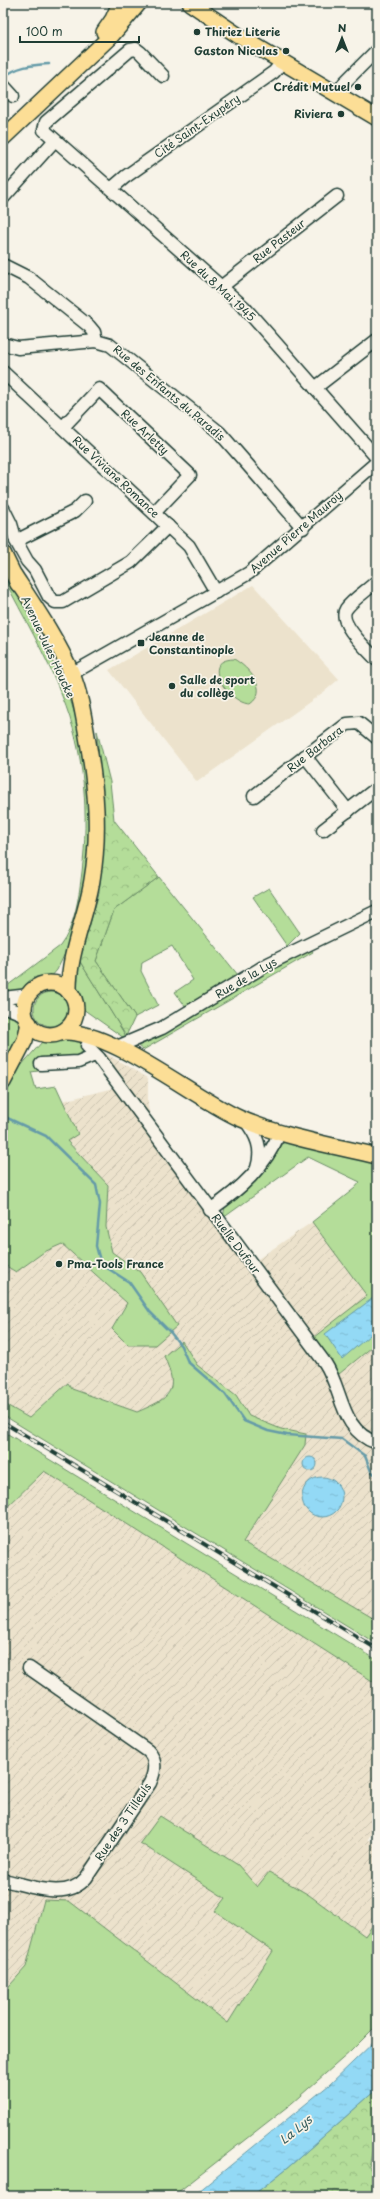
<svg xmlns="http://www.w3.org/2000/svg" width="380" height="2199" viewBox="0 0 380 2199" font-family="'Playpen Sans',sans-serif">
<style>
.built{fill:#ece2cc}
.industrial{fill:url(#industrial-furrows)}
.grass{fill:#b4dd99;stroke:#6a8d66}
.forest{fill:url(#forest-crowns);stroke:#6a8d66}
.water{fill:url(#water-ripples);stroke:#659ba8}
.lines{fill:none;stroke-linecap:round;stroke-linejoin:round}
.stream{stroke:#659ba8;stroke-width:2.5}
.minor-casing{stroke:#1f3d34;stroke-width:15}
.major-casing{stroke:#1f3d34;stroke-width:18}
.minor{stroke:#f7f3e8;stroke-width:12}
.major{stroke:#fcde96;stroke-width:15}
.rail-casing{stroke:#1f3d34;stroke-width:4}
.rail{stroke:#f7f3e8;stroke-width:2.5;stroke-dasharray:8;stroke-linecap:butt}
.poi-dot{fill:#1f3d34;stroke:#f7f3e8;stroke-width:1.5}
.labels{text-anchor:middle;stroke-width:3.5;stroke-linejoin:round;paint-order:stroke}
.poi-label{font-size:11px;font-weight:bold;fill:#1f3d34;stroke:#f7f3e8;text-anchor:start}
.street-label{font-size:11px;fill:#1f3d34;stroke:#f7f3e8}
.water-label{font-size:12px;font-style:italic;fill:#365c5b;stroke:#f7f3e8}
</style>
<defs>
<pattern id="industrial-furrows" width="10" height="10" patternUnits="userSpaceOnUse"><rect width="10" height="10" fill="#ece2cc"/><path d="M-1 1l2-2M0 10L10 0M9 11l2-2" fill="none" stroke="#cac3b0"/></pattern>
<pattern id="forest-crowns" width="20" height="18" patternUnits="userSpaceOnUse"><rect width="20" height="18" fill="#b4dd99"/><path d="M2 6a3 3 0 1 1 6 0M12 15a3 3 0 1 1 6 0" fill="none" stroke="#9abf84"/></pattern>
<pattern id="water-ripples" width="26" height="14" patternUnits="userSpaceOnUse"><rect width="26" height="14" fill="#93d9f5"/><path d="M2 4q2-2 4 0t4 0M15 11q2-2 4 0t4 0" fill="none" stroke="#7ebbd3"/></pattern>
</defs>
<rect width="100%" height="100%" fill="#f7f3e8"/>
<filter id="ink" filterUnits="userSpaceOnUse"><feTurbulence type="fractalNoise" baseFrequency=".025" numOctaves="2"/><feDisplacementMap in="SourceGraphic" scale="8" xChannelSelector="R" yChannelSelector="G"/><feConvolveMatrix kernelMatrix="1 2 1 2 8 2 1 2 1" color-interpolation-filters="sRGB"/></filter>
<g filter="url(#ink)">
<path class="built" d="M 253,585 L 339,679 L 325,691 L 197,782 L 109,670 Z"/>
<g class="industrial">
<path d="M 103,1052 L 148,1078 L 148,1106 L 151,1121 L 255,1261 L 312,1222 L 367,1296 L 339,1374 L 377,1343 L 377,1621 L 243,1542 L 305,1445 L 306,1434 L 281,1429 L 249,1416 L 236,1395 L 197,1365 L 182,1341 L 164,1356 L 172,1374 L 171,1388 L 161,1402 L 137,1412 L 72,1389 L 68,1383 L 29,1418 L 3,1403 L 3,1264 L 16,1272 L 44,1252 L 62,1244 L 127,1303 L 112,1329 L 128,1345 L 140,1272 L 112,1252 L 106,1227 L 108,1185 L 67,1141 L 78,1134 L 63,1101 L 113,1088 L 95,1063 Z"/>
<path d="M 44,1471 L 377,1684 L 377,1825 L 368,1839 L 377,1845 L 377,1919 L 365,1936 L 309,1895 L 228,2023 L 44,1900 L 26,1967 L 3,1993 L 3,1511 Z"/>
</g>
<g class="grass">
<path d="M 3,564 L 68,692 L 80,731 L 89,780 L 89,866 L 69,945 L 57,970 L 51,977 L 39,978 L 22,992 L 3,995 L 3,989 L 60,946 C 75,927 79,896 82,872 C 89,813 85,752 62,696 C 46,655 23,616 3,577 Z"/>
<path d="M 234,659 C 249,668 270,690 250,704 C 230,704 197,660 234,659 Z"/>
<path d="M 159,877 L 238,975 L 186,1007 L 175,992 L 193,980 L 172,946 L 142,962 L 141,971 L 158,1005 L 135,1017 L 96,961 L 114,910 Z"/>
<path d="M 269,888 L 300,933 L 287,946 L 253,897 Z"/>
<path d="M 311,949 L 313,952 L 143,1050 L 138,1046 L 159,1037 L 256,978 Z"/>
<path d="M 79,960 L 126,1036 L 124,1038 L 83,1009 L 75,988 Z"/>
<circle cx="51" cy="1009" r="17"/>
<path d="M 3,1010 L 20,1016 C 27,1034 12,1052 3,1068 Z"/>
<path d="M 68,1036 L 103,1052 L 95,1063 L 31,1072 L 36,1089 L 56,1086 L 78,1134 L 67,1141 L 108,1185 L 106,1227 L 112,1252 L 140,1272 L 177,1326 L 155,1345 L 128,1345 L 112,1329 L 127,1303 L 62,1244 L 44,1252 L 16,1272 L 3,1264 L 3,1097 L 19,1068 L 42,1042 Z"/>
<path d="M 284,1142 L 377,1164 L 377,1343 L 339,1374 L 314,1337 L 367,1296 L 312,1222 L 355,1188 L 360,1182 L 308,1157 L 223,1218 L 225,1206 L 248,1189 L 264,1172 Z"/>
<path d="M 182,1341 L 197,1365 L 236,1395 L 249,1416 L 281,1429 L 306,1434 L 305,1445 L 243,1542 L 377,1621 L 377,1644 L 3,1415 L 3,1403 L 29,1418 L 68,1383 L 72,1389 L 137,1412 C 170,1398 180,1392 164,1356 Z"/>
<path d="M 3,1431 L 377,1660 L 377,1684 L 44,1471 L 3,1511 Z"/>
<path d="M 160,1816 L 238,1865 L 257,1887 L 269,1872 L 309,1895 L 365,1936 L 377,1919 L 377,2025 L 350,2052 L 292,2103 L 173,2196 L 3,2196 L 3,1993 L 26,1967 L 44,1900 L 69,1901 L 228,2023 L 273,1951 L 215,1911 L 225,1898 L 140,1843 Z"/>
</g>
<g class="forest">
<path d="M 97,731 L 110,782 L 114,820 L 159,877 L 114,910 L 96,961 L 135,1017 L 126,1036 L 79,960 L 99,893 L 104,833 Z"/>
<path d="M 377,2089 L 377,2145 L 373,2149 L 369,2167 L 377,2179 L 377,2196 L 252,2196 L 292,2164 Z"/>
</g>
<g class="water">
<path d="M 377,1295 L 377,1329 L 342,1359 L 325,1334 Z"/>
<circle cx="310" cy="1464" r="7"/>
<circle cx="322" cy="1497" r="20"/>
<path d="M 377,2039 L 377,2089 L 292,2164 L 252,2196 L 193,2196 L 329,2085 Z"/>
</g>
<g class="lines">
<g class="stream">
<path d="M 3,78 C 16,66 32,65 49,64"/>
<path d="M 3,1116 L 46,1136 L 96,1185 L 100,1204 L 96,1246 L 101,1264 L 129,1282 L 150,1312 L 171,1333 L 181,1346 L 188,1362 L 225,1394 L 244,1421 L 268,1431 L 287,1435 L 342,1439 L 365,1456 L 371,1471 L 377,1476"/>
</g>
<g class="minor-casing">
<g id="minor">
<path d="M 163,76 L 140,52 L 136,49 L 130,50 L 46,122 L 44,130 L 244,307 L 377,458"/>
<path d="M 3,85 L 13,96"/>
<path d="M 337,94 L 345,82 L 377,50"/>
<path d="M 111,189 L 125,177 L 274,72 L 282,62"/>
<path d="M 3,198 L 55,140"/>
<path d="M 3,265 L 29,278 L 89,326 L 94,332 L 96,341"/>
<path d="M 221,287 L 337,196"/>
<path d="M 3,344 L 18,348 L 96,341 L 110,345 L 219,432 L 303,528"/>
<path d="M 3,372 L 189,546 L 216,592"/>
<path d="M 315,388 L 377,340"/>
<path d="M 63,427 L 99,389 L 190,475 L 154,513"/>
<path d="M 3,508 L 11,524 L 16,541 L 27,561 L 35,570 L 49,597 L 55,602 L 63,602 L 131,562 L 168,526"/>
<path d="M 16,541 L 75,511 L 85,501"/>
<path d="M 377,581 C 368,590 353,599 346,609 C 337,623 368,650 377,660"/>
<path d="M 64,678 L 249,573 L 377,462"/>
<path d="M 305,756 L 348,811"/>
<path d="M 254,796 L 347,724 L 359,723 L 377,738"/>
<path d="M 323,830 L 377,788"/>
<path d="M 3,998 L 29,995"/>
<path d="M 3,1006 L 25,1015"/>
<path d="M 87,1046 L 99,1058 L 325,1363 C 343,1390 340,1431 377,1443"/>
<path d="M 117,1047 L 162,1028 L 268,964 L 377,911"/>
<path d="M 41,1064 L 78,1062 L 95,1055"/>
<path d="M 245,1120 C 257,1136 263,1148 257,1168"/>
<path d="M 210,1210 C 241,1189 265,1167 280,1132"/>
<path d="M 3,1880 C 29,1885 66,1902 86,1878 L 150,1783 C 155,1772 157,1760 148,1751 L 29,1668"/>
</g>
</g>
<g class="major-casing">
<g id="major">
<path d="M 190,3 L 239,36 L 377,118"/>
<path d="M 104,32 L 113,19 L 120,3"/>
<path d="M 3,138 L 112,35 L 139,3"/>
<path d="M 3,553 L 18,584"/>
<path d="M 14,575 C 35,607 57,639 72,674 C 81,696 84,719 88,742 C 96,788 100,833 92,880 C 86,918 68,953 69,992"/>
<circle cx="50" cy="1009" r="26"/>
<path d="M 63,1032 C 112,1030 192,1097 239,1118 C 283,1137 331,1145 377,1156"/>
<path d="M 3,1082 L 25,1040 L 29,1023"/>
</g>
</g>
<use href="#minor" class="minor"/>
<use href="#major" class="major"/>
<g class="rail-casing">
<path id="rail" d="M 3,1422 L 377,1649"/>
</g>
<use href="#rail" class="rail"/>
</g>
</g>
<g class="poi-dot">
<circle cx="197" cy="32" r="4"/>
<circle cx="286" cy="51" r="4"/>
<circle cx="358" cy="87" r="4"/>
<circle cx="341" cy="114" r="4"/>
<rect x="137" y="639" width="8" height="8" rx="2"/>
<circle cx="172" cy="686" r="4"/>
<circle cx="59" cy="1264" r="4"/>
</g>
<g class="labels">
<g class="poi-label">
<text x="205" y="36">Thiriez Literie</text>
<text x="278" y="55" text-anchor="end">Gaston Nicolas</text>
<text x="350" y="91" text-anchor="end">Crédit Mutuel</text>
<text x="333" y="118" text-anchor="end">Riviera</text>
<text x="149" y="641">Jeanne de<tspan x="149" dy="13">Constantinople</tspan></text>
<text x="180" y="684">Salle de sport<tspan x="180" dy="13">du collège</tspan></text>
<text x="67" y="1268">Pma-Tools France</text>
</g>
<g class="street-label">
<text transform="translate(197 126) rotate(-35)" y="4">Cité Saint-Exupéry</text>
<text transform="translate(279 241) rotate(-38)" y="4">Rue Pasteur</text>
<text transform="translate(218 286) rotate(43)" y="4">Rue du 8 Mai 1945</text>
<text transform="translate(169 393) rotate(40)" y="4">Rue des Enfants du Paradis</text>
<text transform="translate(145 432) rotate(43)" y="4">Rue Arletty</text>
<text transform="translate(116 477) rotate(43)" y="4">Rue Viviane Romance</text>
<text transform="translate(296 532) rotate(-41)" y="4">Avenue Pierre Mauroy</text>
<text transform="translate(48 647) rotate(65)" y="4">Avenue Jules Houcke</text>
<text transform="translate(315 749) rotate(-38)" y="4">Rue Barbara</text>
<text transform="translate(246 978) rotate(-30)" y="4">Rue de la Lys</text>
<text transform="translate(236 1244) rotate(53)" y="4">Ruelle Dufour</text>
<text transform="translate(123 1822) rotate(-56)" y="4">Rue des 3 Tilleuls</text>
</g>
<g class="water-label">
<text transform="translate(296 2130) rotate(-39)" y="4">La Lys</text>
</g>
</g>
<rect width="380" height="2199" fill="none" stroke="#f7f3e8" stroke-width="16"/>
<rect x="8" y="8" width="364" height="2183" fill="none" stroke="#1f3d34" stroke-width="1.5" filter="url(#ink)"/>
<g transform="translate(342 38)" stroke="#f7f3e8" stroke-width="3" paint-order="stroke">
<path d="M0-3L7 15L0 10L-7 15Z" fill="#1f3d34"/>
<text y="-6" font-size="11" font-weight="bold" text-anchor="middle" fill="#1f3d34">N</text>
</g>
<path d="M20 36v6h119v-6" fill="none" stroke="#1f3d34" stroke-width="2"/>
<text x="26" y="36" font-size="12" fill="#1f3d34" stroke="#f7f3e8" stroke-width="3" paint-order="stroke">100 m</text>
</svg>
